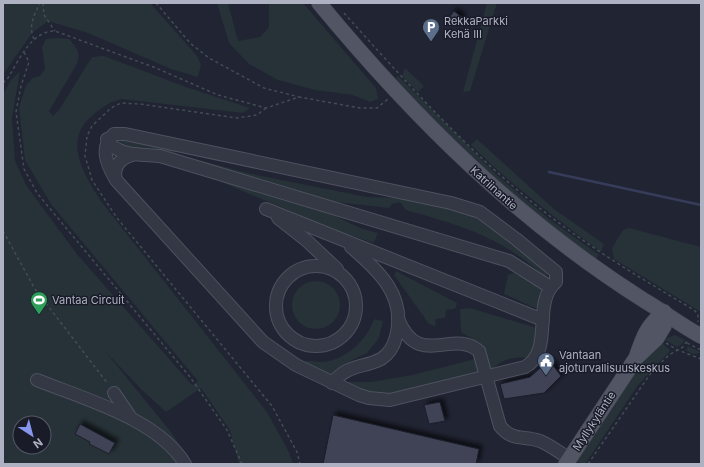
<svg xmlns="http://www.w3.org/2000/svg" width="704" height="467" viewBox="0 0 704 467" font-family="Inter,sans-serif">
<style>
.green{fill:#263237;fill-rule:evenodd}
.lines{fill:none;stroke-linecap:round;stroke-linejoin:round}
.stream{stroke:#363c59;stroke-width:2.5}
.building{fill:#3f4356;stroke:#1b1e2a;filter:url(#shadow)}
.minor-casing{stroke:#4e515f;stroke-width:14}
.major-casing{stroke:#3d404e;stroke-width:16}
.path{stroke:#424d54;stroke-width:1.5;stroke-dasharray:3 3;stroke-linecap:butt}
.minor{stroke:#343744;stroke-width:12}
.major{stroke:#525564;stroke-width:15}
.labels{text-anchor:middle;stroke-width:3;stroke-linejoin:round;paint-order:stroke}
.poi-label{font-size:11px;fill:#aeb1c1;stroke:#191c28;text-anchor:start}
.street-label{font-size:11px;fill:#aeb1c1;stroke:#191c28}
</style>
<defs>
<filter id="shadow"><feDropShadow dx="3.5" dy="-3.5" stdDeviation="2" flood-color="#0009"/></filter>
</defs>
<rect width="100%" height="100%" fill="#212433"/>
<g class="green">
<path d="M 3,3 L 150,3 L 197,56 L 201,65 L 198,77 L 171,69 L 88,33 L 48,21 L 32,33 L 4,73 L 3,79 Z"/>
<path d="M 217,3 L 228,3 L 238,41 L 260,37 L 269,27 L 269,3 L 303,3 L 376,88 L 378,99 L 370,102 L 353,95 L 315,90 L 278,80 L 249,64 L 229,43 Z"/>
<path d="M 487,3 L 497,3 L 470,91 L 463,92 Z"/>
<path d="M 57,38 L 69,39 C 77,48 81,52 77,64 L 49,111 L 53,116 L 59,110 L 92,57 L 104,56 L 186,87 L 250,108 L 243,113 L 122,99 C 111,101 102,107 93,115 C 62,140 84,173 100,200 L 267,412 L 289,452 L 293,464 L 239,464 L 230,430 L 201,388 L 166,412 L 141,389 L 105,351 L 171,432 L 192,464 L 3,464 L 3,94 L 11,80 L 20,71 L 12,118 L 15,161 L 26,185 L 76,253 L 192,385 L 198,381 L 51,204 L 25,160 L 19,108 L 26,85 L 33,78 L 40,76 L 45,69 L 42,47 L 46,39 ZM 20,423 L 44,423 L 44,447 L 20,447 Z"/>
<path d="M 405,68 L 424,86 L 418,92 L 402,76 Z"/>
<path d="M 398,76 L 497,175 L 548,218 L 599,255 L 593,262 L 503,191 L 394,80 Z"/>
<path d="M 125,138 L 164,147 L 181,155 L 247,173 L 367,197 L 409,198 L 480,216 L 548,273 L 546,278 C 502,237 462,226 406,210 L 400,202 L 392,204 L 389,208 L 318,200 L 173,158 L 151,148 L 126,147 L 118,144 Z"/>
<path d="M 477,139 L 554,209 L 604,244 L 601,252 C 556,218 511,185 471,145 Z"/>
<path d="M 220,179 L 315,206 L 360,228 L 378,233 L 374,243 L 337,231 L 219,181 Z"/>
<path d="M 629,228 L 701,247 L 701,312 L 614,259 L 612,248 L 623,230 Z"/>
<path d="M 396,271 L 457,303 L 456,307 L 454,309 L 446,310 L 445,318 L 435,319 L 436,326 L 429,324 L 394,275 Z"/>
<path d="M 514,273 L 541,289 L 542,292 L 540,307 L 535,308 L 504,294 L 508,275 Z"/>
<circle cx="316" cy="305" r="24"/>
<path d="M 470,308 L 537,328 L 534,353 L 529,358 C 515,356 500,359 491,371 L 476,341 L 461,332 L 460,309 Z"/>
<path d="M 375,319 L 383,321 L 379,338 L 367,353 L 346,363 L 331,378 L 307,366 L 303,362 C 309,359 315,362 322,362 C 341,361 360,346 369,330 C 371,326 372,322 375,319 Z"/>
<path d="M 675,335 L 685,340 L 681,345 L 677,347 L 664,339 Z"/>
<path d="M 660,341 L 670,350 L 669,352 L 638,385 L 585,464 L 577,462 L 576,458 L 642,360 Z"/>
<path d="M 688,346 L 700,352 L 700,353 L 693,354 L 686,350 Z"/>
<path d="M 479,358 L 480,371 L 478,374 C 449,381 408,396 379,395 C 366,395 353,387 342,382 L 371,382 L 412,375 Z"/>
</g>
<g class="lines">
<path class="stream" d="M 549,172 L 701,205"/>
</g>
<g class="building">
<path d="M 454,11 L 463,18 L 457,26 L 448,19 Z"/>
<path d="M 549,360 L 561,376 L 544,393 L 504,399 L 500,384 L 530,377 Z"/>
<path d="M 440,402 L 445,421 L 429,424 L 424,405 Z"/>
<path d="M 333,415 L 479,449 L 476,464 L 323,464 Z"/>
<path d="M 80,424 L 115,443 L 109,454 L 89,444 L 90,442 L 75,434 Z"/>
</g>
<g class="lines">
<g class="minor-casing">
<g id="minor">
<path d="M 114,134 L 125,134 L 451,203 L 480,212 L 516,239 L 556,272 L 556,282 C 531,303 555,350 525,367 L 390,400 L 369,398 L 359,395 L 296,365 L 263,342 L 116,180 C 107,165 99,147 114,134 Z"/>
<path d="M 107,139 C 116,157 143,154 160,156 L 509,261 L 550,287"/>
<path d="M 116,180 C 112,165 122,157 136,154"/>
<path d="M 266,209 L 543,320"/>
<path d="M 278,218 L 306,240 L 337,269"/>
<circle cx="316" cy="306" r="40"/>
<path d="M 398,319 C 419,370 452,328 479,351 L 500,426 C 513,442 523,435 540,441 C 550,445 560,453 569,458"/>
<path d="M 37,380 C 84,399 158,419 185,464"/>
<path d="M 332,383 C 350,363 361,369 381,359 C 389,354 394,345 396,337 C 407,296 378,270 351,247"/>
<path d="M 114,393 L 131,418"/>
</g>
</g>
<g class="major-casing">
<g id="major">
<path d="M 319,3 C 415,119 517,220 645,301 C 664,312 682,326 701,336"/>
<path d="M 637,355 C 644,335 647,326 664,312"/>
<path d="M 566,464 L 636,358 L 657,338 L 664,326 L 664,312"/>
</g>
</g>
<g class="path">
<path d="M 43,3 L 44,15 L 55,31"/>
<path d="M 156,3 L 190,43 L 209,58 L 264,88 L 299,97"/>
<path d="M 3,7 L 4,3"/>
<path d="M 344,13 C 406,82 469,153 542,210 C 590,248 642,279 694,310 L 698,314 L 698,322"/>
<path d="M 34,39 C 28,26 34,15 40,3"/>
<path d="M 24,52 L 29,62 L 21,86 L 16,112 L 24,169 L 37,193 L 190,377 L 227,430 L 242,464"/>
<path d="M 3,83 L 8,78 C 19,60 31,31 55,31 L 156,68 L 218,95 L 266,108 L 299,97 L 360,108 L 377,108 L 388,99"/>
<path d="M 266,108 L 257,115 L 237,118 L 140,104 L 121,103 L 111,108 L 92,126 L 87,136 L 85,156 L 92,180 L 117,218 L 272,406 L 297,452 L 300,464"/>
<path d="M 3,231 L 35,289 L 108,384"/>
<path d="M 666,343 L 678,350 L 701,359"/>
<path d="M 687,343 L 701,350"/>
<path d="M 588,464 L 653,370 L 669,355 L 683,347 L 687,341"/>
</g>
<use href="#minor" class="minor"/>
<use href="#major" class="major"/>
</g>
<defs>
<g id="parking-pin" transform="scale(0.9)"><path d="M0 17L-7.5 6A9.5 9.5 0 1 1 7.5 6Z" fill="#5c6f8a" stroke="#191c28"/><path d="M-3.5-5.5H1a3.5 3.5 0 0 1 0 7H-1V5.5H-3.5ZM-1-3.4V-.6H.8a1.4 1.4 0 0 0 0-2.8Z" fill="#fff"/></g>
<g id="stadium-pin" transform="scale(0.9)"><path d="M0 17L-7.5 6A9.5 9.5 0 1 1 7.5 6Z" fill="#2e9e5b" stroke="#191c28"/><path d="M0-5a6.5 5 0 1 0 0 10a6.5 5 0 1 0 0-10ZM-3.5-1.8h7v3.6h-7Z" fill="#fff"/></g>
<g id="civic-pin" transform="scale(0.9)"><path d="M0 17L-7.5 6A9.5 9.5 0 1 1 7.5 6Z" fill="#5c6f8a" stroke="#191c28"/><path d="M-.6-6.5H3V-4.5H.6V-3L4-1V1h2V6H-6V1h2V-1L-.6-3ZM-1.2 2.5V6h2.4V2.5Z" fill="#fff"/></g>
</defs>
<g fill-rule="evenodd">
<use href="#parking-pin" x="431" y="27"/>
<use href="#stadium-pin" x="39" y="300"/>
<use href="#civic-pin" x="546" y="361"/>
</g>
<g class="labels">
<g class="poi-label">
<text x="444" y="25">RekkaParkki<tspan x="444" dy="13">Kehä III</tspan></text>
<text x="52" y="304">Vantaa Circuit</text>
<text x="559" y="359">Vantaan<tspan x="559" dy="13">ajoturvallisuuskeskus</tspan></text>
</g>
<g class="street-label">
<text transform="translate(494 188) rotate(42)" y="4">Katriinantie</text>
<text transform="translate(594 421) rotate(-57)" y="4">Myllykyläntie</text>
</g>
</g>
<rect width="704" height="467" fill="none" stroke="#aeb1c1" stroke-width="8"/>
<g transform="translate(32 435) rotate(144)"><circle r="19" fill="#191c28" stroke="#555865"/>
<path d="M0-3L7 15L0 10L-7 15Z" fill="#8796ec"/>
<text y="-6" font-size="11" font-weight="bold" text-anchor="middle" fill="#aeb1c1">N</text>
</g>
</svg>
